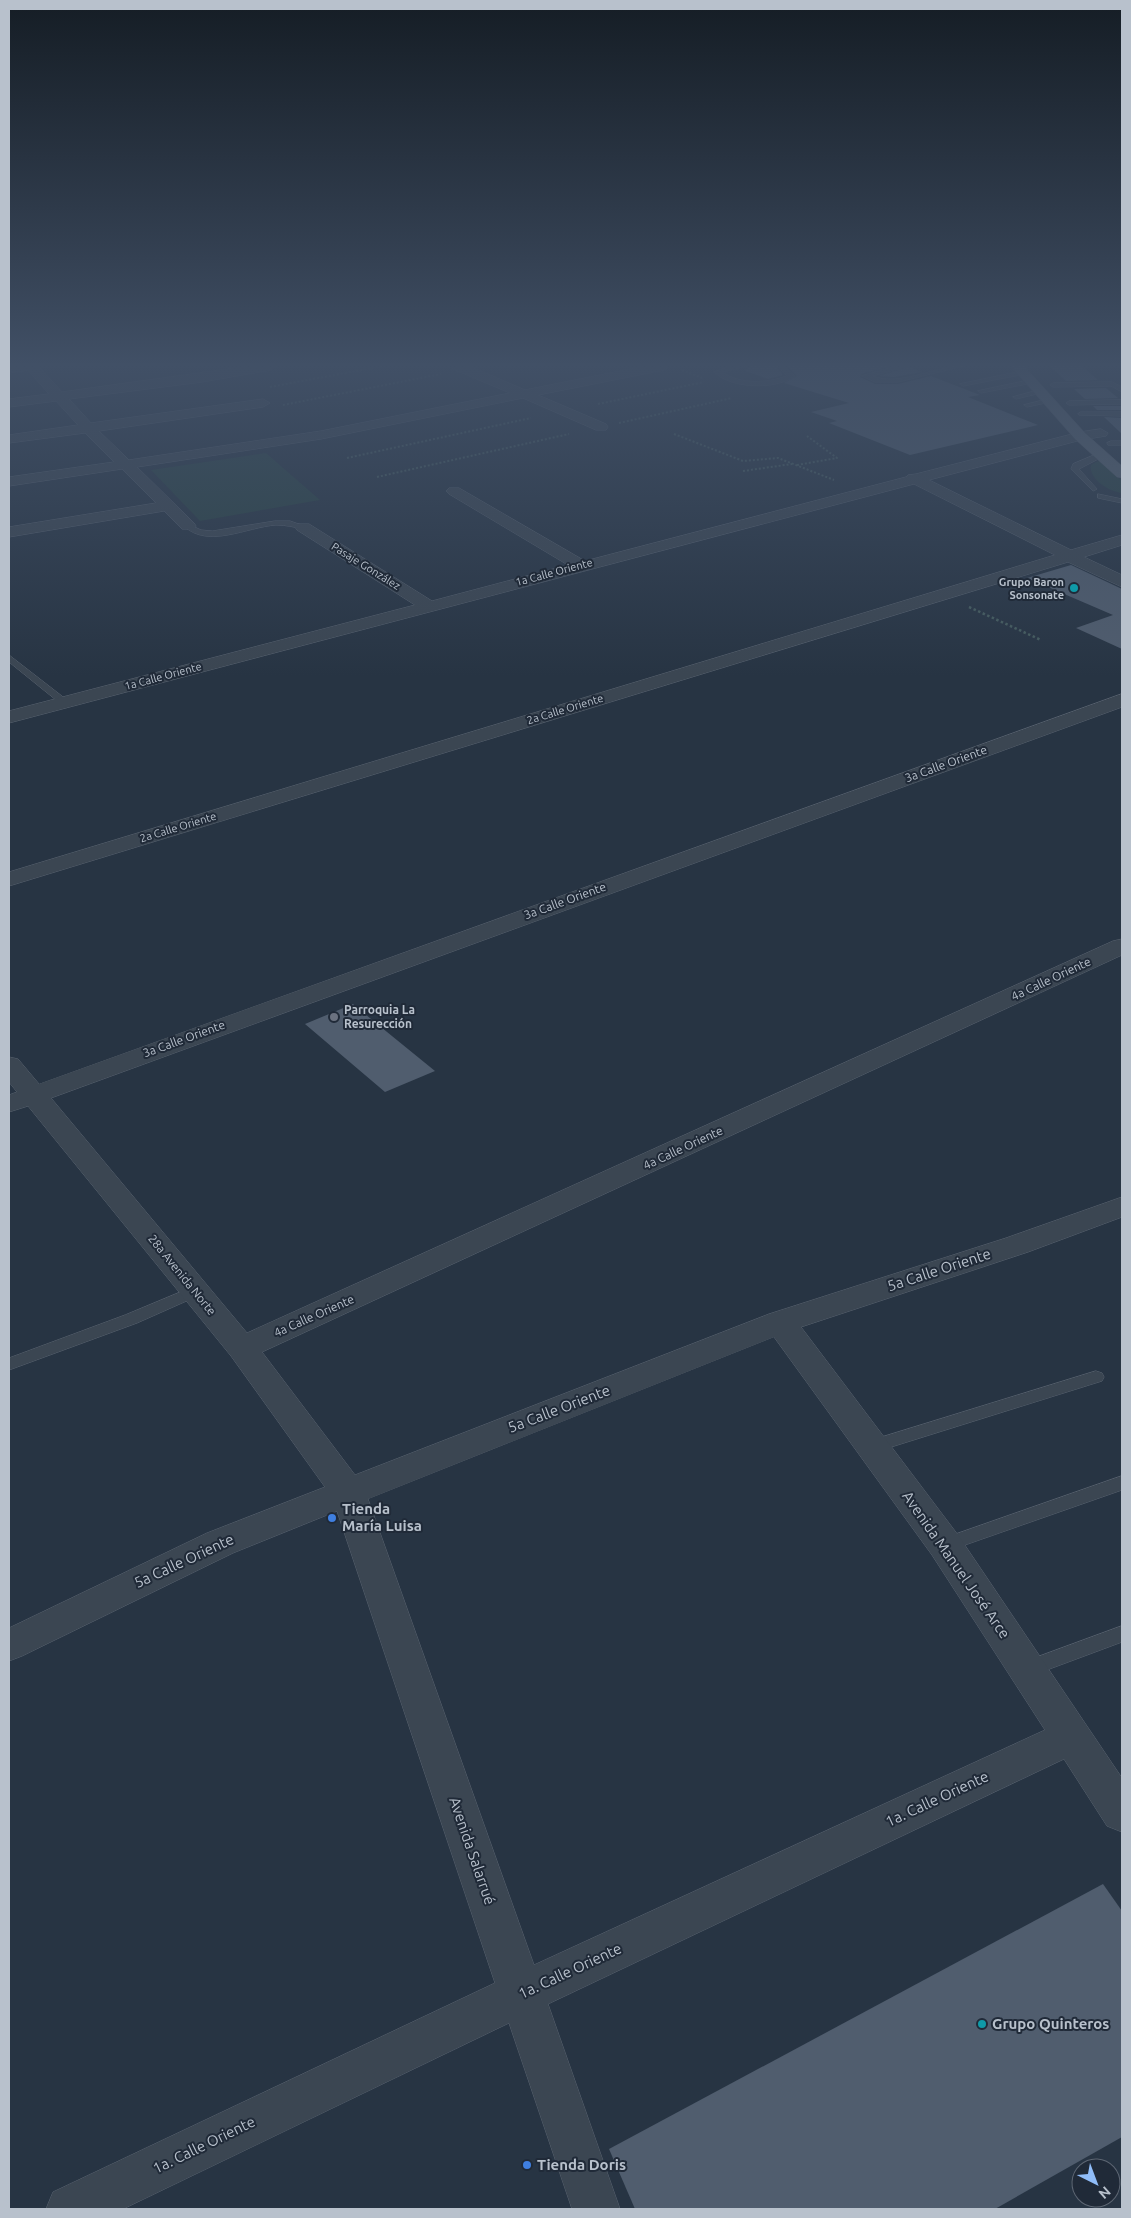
<svg xmlns="http://www.w3.org/2000/svg" width="1131" height="2218" viewBox="0 0 1131 2218" font-family="Ubuntu,sans-serif">
<style>
.green{fill:#294244}
.building{fill:#505d6e}
.lines{fill:none;stroke-linecap:round;stroke-linejoin:round}
.lane-casing{stroke:#596370;stroke-width:1}
.street-casing{stroke:#596370;stroke-width:1}
.primary-casing{stroke:#48515f;stroke-width:1}
.path-far1{stroke:#475e60;stroke-width:2;stroke-dasharray:2 2;stroke-linecap:butt}
.path{stroke:#475e60;stroke-width:2.5;stroke-dasharray:2.5 2.5;stroke-linecap:butt}
.lane{fill:#3b4652;fill-rule:evenodd}
.street{fill:#3b4652;fill-rule:evenodd}
.primary{fill:#596572;fill-rule:evenodd}
.culture-dot{fill:#0f9aa8;stroke:#202a38;stroke-width:2}
.worship-dot{fill:#6b7280;stroke:#202a38;stroke-width:2}
.shop-dot{fill:#3f7fe0;stroke:#202a38;stroke-width:2}
.labels{text-anchor:middle;stroke-width:4;stroke-linejoin:round;paint-order:stroke}
.far-street-label{font-size:11px;fill:#b8c1cc;stroke:#202a38}
.far-poi-label{font-size:11px;font-weight:bold;fill:#b8c1cc;stroke:#202a38;text-anchor:end}
.street-label{font-size:12px;fill:#b8c1cc;stroke:#202a38}
.poi-label{font-size:12px;font-weight:bold;fill:#b8c1cc;stroke:#202a38;text-anchor:start}
.near-street-label{font-size:15px;fill:#b8c1cc;stroke:#202a38}
.near-poi-label{font-size:15px;font-weight:bold;fill:#b8c1cc;stroke:#202a38;text-anchor:start}
</style>
<rect width="100%" height="100%" fill="#273443"/>
<g class="green">
<path d="M 266,453 L 320,500 L 200,521 L 151,470 Z"/>
<path d="M 1100,460 L 1122,481 L 1122,493 C 1110,492 1088,479 1091,465 Z"/>
</g>
<g class="building">
<path d="M 749,366 L 775,366 L 783,375 L 768,379 L 745,371 Z"/>
<path d="M 787,366 L 890,366 L 861,374 L 860,377 L 875,384 L 898,384 L 931,376 L 980,395 L 968,397 L 1038,425 L 910,455 L 829,423 L 837,421 L 811,412 L 849,403 L 784,383 L 797,376 Z"/>
<path d="M 1050,366 L 1082,366 L 1098,380 L 1066,381 Z"/>
<path d="M 909,367 L 922,372 L 894,377 L 879,376 Z"/>
<path d="M 1106,388 L 1118,398 L 1085,399 L 1074,389 Z"/>
<path d="M 1093,406 L 1122,406 L 1122,410 L 1097,410 Z"/>
<path d="M 1104,417 L 1122,418 L 1122,434 Z"/>
<path d="M 1071,565 L 1122,589 L 1122,649 L 1076,628 L 1113,615 L 1027,578 Z"/>
<path d="M 353,1004 L 360,1010 L 435,1071 L 385,1092 L 305,1024 Z"/>
<path d="M 1103,1884 L 1122,1911 L 1122,2137 L 995,2209 L 635,2209 L 609,2149 Z"/>
</g>
<g class="lines">
<g class="lane-casing">
<g id="lane">
<path d="M 732,366 L 747,366 L 722,372 C 741,385 767,383 787,376 L 777,366 L 784,366 L 795,376 C 776,390 731,389 714,372 Z"/>
<path d="M 897,366 L 908,366 L 872,376 C 901,387 934,366 963,366 L 898,382 L 875,382 L 862,376 Z"/>
<path d="M 1023,371 L 1025,372 L 1025,374 L 963,386 L 960,384 Z"/>
<path d="M 1030,380 L 1033,382 L 1032,383 L 981,393 L 978,391 Z"/>
<path d="M 1112,382 L 1122,387 L 1122,392 L 1111,386 L 1053,387 L 1050,385 L 1053,383 Z"/>
<path d="M 1039,390 L 1041,391 L 1041,393 L 1016,399 L 1013,397 Z"/>
<path d="M 1048,399 L 1051,401 L 1050,402 L 1027,407 L 1024,405 Z"/>
<path d="M 1122,400 L 1122,404 L 1069,405 L 1066,403 L 1069,401 Z"/>
<path d="M 1081,412 L 1122,412 L 1122,416 L 1079,415 L 1078,414 Z"/>
<path d="M 1111,441 L 1122,441 L 1122,445 L 1108,445 L 1107,443 Z"/>
<path d="M 1099,453 L 1106,455 L 1079,469 L 1097,489 L 1093,491 L 1071,469 L 1073,464 Z"/>
<path d="M 1098,494 L 1122,499 L 1122,503 L 1098,498 Z"/>
<path d="M 275,521 L 290,521 L 307,527 L 303,529 C 294,527 286,525 276,525 C 247,527 208,549 184,526 L 188,524 L 201,530 L 212,531 Z"/>
<path d="M 9,655 L 67,700 L 67,704 L 61,704 L 9,662 Z"/>
<path d="M 195,1286 L 200,1287 L 203,1291 L 200,1295 L 137,1323 L 9,1370 L 9,1358 L 125,1315 Z"/>
<path d="M 1096,1371 L 1102,1373 L 1104,1377 L 1102,1381 L 872,1453 L 866,1452 L 863,1447 L 866,1442 Z"/>
<path d="M 1122,1476 L 1122,1490 L 945,1552 L 939,1550 L 936,1545 L 939,1540 Z"/>
<path d="M 1122,1626 L 1122,1642 L 1028,1677 L 1021,1675 L 1018,1669 L 1021,1663 Z"/>
</g>
</g>
<g class="street-casing">
<g id="street">
<path d="M 9,366 L 38,366 L 62,392 L 249,366 L 277,366 L 271,370 L 202,382 L 69,399 L 91,423 L 263,399 L 270,403 L 263,407 L 99,431 L 129,460 L 321,431 L 510,393 L 453,369 L 452,366 L 469,366 L 525,390 L 645,366 L 670,366 L 664,370 L 538,395 L 606,424 L 608,427 L 606,430 L 596,430 L 523,398 L 321,439 L 137,467 L 194,523 L 196,526 L 194,529 L 182,529 L 164,511 L 9,537 L 9,527 L 156,503 L 122,469 L 9,486 L 9,477 L 114,462 L 85,433 L 9,443 L 9,435 L 78,425 L 56,401 L 9,407 L 9,399 L 49,394 L 28,370 L 9,373 Z"/>
<path d="M 1101,429 L 1108,433 L 1106,436 L 1081,440 L 929,480 L 1071,550 L 1122,535 L 1122,545 L 1084,557 L 1122,575 L 1122,587 L 1068,562 L 9,886 L 9,872 L 1055,555 L 914,484 L 9,723 L 9,711 L 415,605 L 297,530 L 295,527 L 297,524 L 309,524 L 432,601 L 568,565 L 449,494 L 446,491 L 449,488 L 459,488 L 585,561 L 906,477 L 908,475 L 916,474 L 1080,432 Z"/>
<path d="M 1122,694 L 1122,707 L 51,1098 L 247,1333 L 1113,941 L 1122,939 L 1122,955 L 262,1352 L 355,1475 L 769,1314 L 1006,1238 L 1122,1197 L 1122,1217 L 1028,1252 L 801,1327 L 958,1535 L 1122,1778 L 1122,1832 L 1107,1826 L 1064,1759 L 548,2004 L 620,2209 L 572,2209 L 509,2023 L 123,2209 L 46,2209 L 53,2192 L 495,1983 L 337,1511 L 233,1553 L 22,1656 L 9,1661 L 9,1628 L 207,1533 L 325,1487 L 231,1356 L 28,1106 L 9,1112 L 9,1095 L 17,1092 L 9,1082 L 9,1057 L 18,1059 L 39,1084 ZM 774,1337 L 932,1555 L 1045,1730 L 534,1965 L 368,1499 Z"/>
</g>
</g>
<g class="primary-casing">
<path id="primary" d="M 1011,366 L 1024,366 L 1085,433 L 1122,466 L 1122,478 L 1117,477 L 1075,439 Z"/>
</g>
<g class="path-far1">
<path d="M 682,370 L 702,378"/>
<path d="M 270,387 L 383,366"/>
<path d="M 598,404 L 704,382"/>
<path d="M 283,405 L 441,374"/>
<path d="M 619,423 L 732,398"/>
<path d="M 674,434 L 743,461 L 778,458 L 834,480"/>
<path d="M 347,458 L 531,418"/>
<path d="M 797,465 L 837,458 L 807,436"/>
<path d="M 743,471 L 792,464"/>
<path d="M 377,477 L 569,434"/>
</g>
<path class="path" d="M 969,607 L 1041,640"/>
<use href="#lane" class="lane"/>
<use href="#street" class="street"/>
<use href="#primary" class="primary"/>
</g>
<linearGradient id="sky" x2="0" y2="1"><stop stop-color="#151d25"/><stop offset="0.54" stop-color="#415066"/><stop offset="1" stop-color="#415066" stop-opacity="0"/></linearGradient>
<rect width="1131" height="676" fill="url(#sky)"/>
<g class="culture-dot">
<circle cx="1074" cy="588" r="5"/>
<circle cx="982" cy="2024" r="5"/>
</g>
<circle class="worship-dot" cx="334" cy="1017" r="5"/>
<g class="shop-dot">
<circle cx="332" cy="1518" r="5"/>
<circle cx="527" cy="2165" r="5"/>
</g>
<g class="labels">
<g class="far-street-label">
<text transform="translate(366 566) rotate(32)" y="4">Pasaje González</text>
<text transform="translate(554 572) rotate(-15)" y="4">1a Calle Oriente</text>
<text transform="translate(163 676) rotate(-15)" y="4">1a Calle Oriente</text>
<text transform="translate(565 709) rotate(-17)" y="4">2a Calle Oriente</text>
<text transform="translate(178 827) rotate(-17)" y="4">2a Calle Oriente</text>
</g>
<g class="far-poi-label">
<text x="1064" y="586">Grupo Baron<tspan x="1064" dy="13">Sonsonate</tspan></text>
</g>
<g class="street-label">
<text transform="translate(946 764) rotate(-20)" y="4">3a Calle Oriente</text>
<text transform="translate(565 901) rotate(-20)" y="4">3a Calle Oriente</text>
<text transform="translate(1051 979) rotate(-25)" y="4">4a Calle Oriente</text>
<text transform="translate(184 1039) rotate(-20)" y="4">3a Calle Oriente</text>
<text transform="translate(683 1148) rotate(-25)" y="4">4a Calle Oriente</text>
<text transform="translate(182 1275) rotate(51)" y="4">28a Avenida Norte</text>
<text transform="translate(314 1316) rotate(-24)" y="4">4a Calle Oriente</text>
</g>
<g class="poi-label">
<text x="344" y="1014">Parroquia La<tspan x="344" dy="14">Resurección</tspan></text>
</g>
<g class="near-street-label">
<text transform="translate(939 1270) rotate(-18)" y="5">5a Calle Oriente</text>
<text transform="translate(559 1409) rotate(-21)" y="5">5a Calle Oriente</text>
<text transform="translate(184 1561) rotate(-25)" y="5">5a Calle Oriente</text>
<text transform="translate(956 1565) rotate(55)" y="5">Avenida Manuel José Arce</text>
<text transform="translate(937 1799) rotate(-25)" y="5">1a. Calle Oriente</text>
<text transform="translate(472 1851) rotate(71)" y="5">Avenida Salarrué</text>
<text transform="translate(570 1971) rotate(-25)" y="5">1a. Calle Oriente</text>
<text transform="translate(204 2145) rotate(-26)" y="5">1a. Calle Oriente</text>
</g>
<g class="near-poi-label">
<text x="342" y="1514">Tienda<tspan x="342" dy="17">María Luisa</tspan></text>
<text x="992" y="2029">Grupo Quinteros</text>
<text x="537" y="2170">Tienda Doris</text>
</g>
</g>
<rect width="1131" height="2218" fill="none" stroke="#b8c1cc" stroke-width="20"/>
<g transform="translate(1096 2183) rotate(138)"><circle r="24" fill="#202a38" stroke="#5d6673"/>
<path d="M0-4L9 19L0 12L-9 19Z" fill="#90bdf9"/>
<text y="-8" font-size="14" font-weight="bold" text-anchor="middle" fill="#b8c1cc">N</text>
</g>
</svg>
